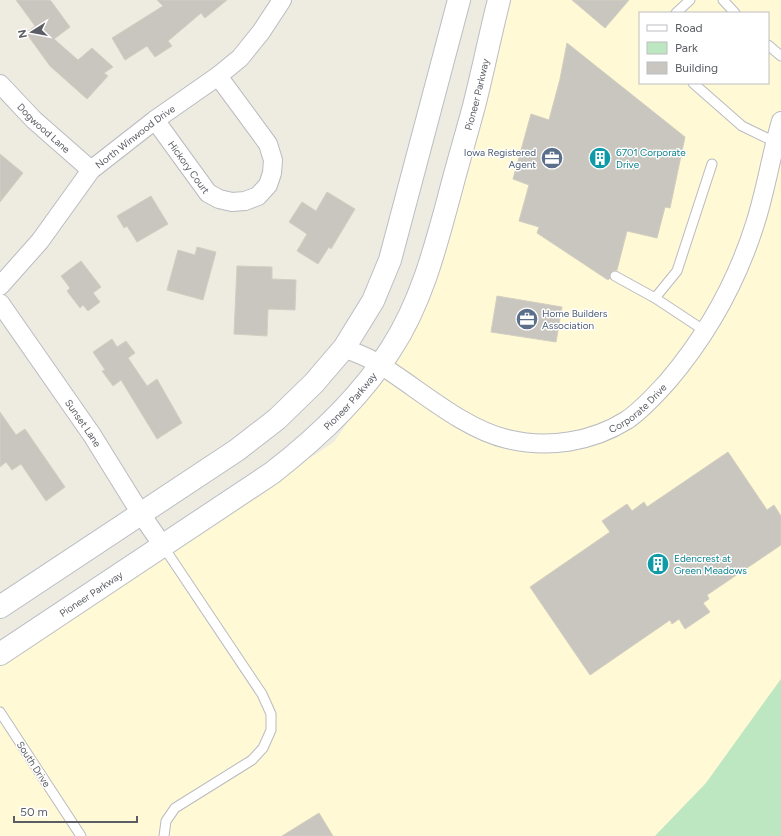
<svg xmlns="http://www.w3.org/2000/svg" width="781" height="836" viewBox="0 0 781 836" font-family="Figtree,sans-serif">
<style>
.commercial{fill:#fff9d5;fill-rule:evenodd}
.green{fill:#bce7c0}
.building{fill:#c8c6bf;stroke:#d2cec0}
.lines{fill:none;stroke-linecap:round;stroke-linejoin:round}
.lane-casing{stroke:#b9bbc1;stroke-width:11}
.street-casing{stroke:#b9bbc1;stroke-width:20}
.secondary-casing{stroke:#babdc4;stroke-width:24}
.lane{stroke:#fff;stroke-width:9}
.street{stroke:#fff;stroke-width:18}
.secondary{stroke:#fff;stroke-width:22}
.labels{text-anchor:middle;stroke-width:3;stroke-linejoin:round;paint-order:stroke}
.street-label{font-size:10px;fill:#5a5d63;stroke:#fff}
.service-label{font-size:10px;fill:#4e5e75;stroke:#fff;text-anchor:end}
.culture-label{font-size:10px;fill:#0d838f;stroke:#fff;text-anchor:start}
</style>
<rect width="100%" height="100%" fill="#eeece1"/>
<path class="commercial" d="M 510,0 L 781,0 L 781,679 L 706,783 L 655,836 L 0,836 L 0,666 L 334,442 L 402,345 L 446,240 ZM 640,13 L 768,13 L 768,83 L 640,83 Z"/>
<path class="green" d="M 781,679 L 781,836 L 655,836 L 706,783 Z"/>
<g class="building">
<path d="M 16,0 L 48,0 L 51,1 L 70,27 L 54,39 L 78,60 L 92,48 L 113,67 L 104,73 L 108,76 L 87,99 L 50,66 L 26,33 L 35,26 Z"/>
<path d="M 157,0 L 227,0 L 205,18 L 201,13 L 168,41 L 172,46 L 155,57 L 147,46 L 125,60 L 112,38 L 163,6 Z"/>
<path d="M 572,0 L 629,0 L 605,28 Z"/>
<path d="M 567,43 L 685,137 L 670,208 L 665,207 L 657,238 L 627,231 L 617,270 L 612,271 L 610,273 L 610,278 L 608,280 L 537,233 L 539,227 L 519,221 L 529,185 L 513,179 L 531,114 L 549,120 L 560,79 Z"/>
<path d="M 0,154 L 23,173 L 0,202 Z"/>
<path d="M 327,192 L 355,209 L 331,249 L 329,247 L 318,264 L 297,251 L 307,234 L 289,222 L 302,202 L 316,211 Z"/>
<path d="M 151,196 L 168,224 L 137,242 L 127,226 L 124,228 L 117,216 Z"/>
<path d="M 197,247 L 216,252 L 203,300 L 167,290 L 178,250 L 195,255 Z"/>
<path d="M 81,261 L 101,287 L 93,293 L 100,302 L 88,311 L 83,305 L 80,308 L 67,291 L 70,288 L 61,276 Z"/>
<path d="M 237,266 L 272,267 L 272,279 L 296,280 L 295,310 L 268,309 L 267,336 L 234,334 Z"/>
<path d="M 497,296 L 562,307 L 556,342 L 491,332 Z"/>
<path d="M 112,339 L 117,347 L 126,341 L 135,353 L 128,358 L 147,386 L 157,379 L 182,423 L 157,439 L 121,380 L 113,386 L 102,371 L 105,370 L 93,352 Z"/>
<path d="M 0,412 L 16,435 L 25,429 L 65,487 L 46,501 L 21,464 L 12,470 L 6,462 L 0,467 Z"/>
<path d="M 728,452 L 767,510 L 774,505 L 781,516 L 781,545 L 707,595 L 709,599 L 703,603 L 710,612 L 685,629 L 679,619 L 672,624 L 670,620 L 590,675 L 530,587 L 610,532 L 602,521 L 627,504 L 632,511 L 644,502 L 647,507 Z"/>
<path d="M 319,813 L 333,836 L 282,836 Z"/>
</g>
<g class="lines">
<g class="lane-casing">
<g id="lane">
<path d="M 723,0 L 735,13"/>
<path d="M 676,13 L 690,0"/>
<path d="M 768,45 L 781,56"/>
<path d="M 693,83 L 742,126 L 775,142"/>
<path d="M 615,276 L 655,298 L 705,331"/>
<path d="M 655,298 L 677,271 L 712,164"/>
<path d="M 163,546 L 262,694 L 271,714 L 271,730 L 263,748 L 252,760 L 175,808 L 166,821 L 164,836"/>
<path d="M 0,712 L 81,836"/>
</g>
</g>
<g class="street-casing">
<g id="street">
<path id="s1" d="M 0,84 L 34,120 L 91,170"/>
<path id="s2" d="M 155,120 L 208,193 L 219,199 L 232,202 L 245,201 L 258,196 L 268,185 L 272,173 L 273,160 L 268,144 L 218,76"/>
<path id="s3" d="M 0,286 L 40,241 L 91,170 L 155,120 L 218,76 L 240,58 L 261,32 L 282,0"/>
<path id="s4" d="M 0,303 L 92,435 L 141,514 L 163,546"/>
<path id="s5" d="M 344,348 C 356,353 371,358 382,366 C 420,390 464,429 507,439 C 548,449 592,442 627,420 C 643,409 655,395 668,381 C 707,335 737,281 755,224 C 766,190 771,155 781,121"/>
</g>
</g>
<g class="secondary-casing">
<g id="secondary">
<path d="M 0,607 L 237,450 L 277,419 L 314,383 L 344,348 L 373,301 L 390,260 L 459,0"/>
<path id="s6" d="M 0,654 L 272,473 C 317,438 361,397 391,349 C 421,303 435,249 449,197 C 457,166 466,136 474,106 C 483,71 490,35 499,0"/>
</g>
</g>
<use href="#lane" class="lane"/>
<use href="#street" class="street"/>
<use href="#secondary" class="secondary"/>
</g>
<defs>
<g id="office-disc" transform="scale(1.15)"><circle r="9.5" fill="#5c6f8a" stroke="#fff"/><path d="M-6-3h4V-5.5h4V-3h4V5H-6ZM-1-4.5V-3h2v-1.5ZM-6 0V1H6V0Z" fill="#fff"/></g>
<g id="building-disc" transform="scale(1.15)"><circle r="9.5" fill="#0f9aa8" stroke="#fff"/><path d="M-4-6H4V6H1V3H-1V6H-4ZM-2.5-4.3h1.7v1.8h-1.7ZM.8-4.3h1.7v1.8H.8ZM-2.5-1h1.7V.8h-1.7ZM.8-1h1.7V.8H.8Z" fill="#fff"/></g>
</defs>
<g fill-rule="evenodd">
<use href="#office-disc" x="552" y="158"/>
<use href="#building-disc" x="600" y="158"/>
<use href="#office-disc" x="527" y="319"/>
<use href="#building-disc" x="658" y="564"/>
</g>
<g class="labels">
<g class="street-label">
<text dy="4" stroke="none"><textPath href="#s6" startOffset="769">Pioneer Parkway</textPath></text>
<text dy="4" stroke="none"><textPath href="#s1" startOffset="62">Dogwood Lane</textPath></text>
<text dy="4" stroke="none"><textPath href="#s3" startOffset="203">North Winwood Drive</textPath></text>
<text dy="4" stroke="none"><textPath href="#s2" startOffset="58">Hickory Court</textPath></text>
<text dy="4" stroke="none"><textPath href="#s6" startOffset="433">Pioneer Parkway</textPath></text>
<text dy="4" stroke="none"><textPath href="#s5" startOffset="328">Corporate Drive</textPath></text>
<text dy="4" stroke="none"><textPath href="#s4" startOffset="146">Sunset Lane</textPath></text>
<text dy="4" stroke="none"><textPath href="#s6" startOffset="109">Pioneer Parkway</textPath></text>
<text transform="translate(34 764) rotate(57)" y="4">South Drive</text>
</g>
<g class="service-label">
<text x="536" y="156">Iowa Registered<tspan x="536" dy="12">Agent</tspan></text>
<text x="542" y="317" text-anchor="start">Home Builders<tspan x="542" dy="12">Association</tspan></text>
</g>
<g class="culture-label">
<text x="616" y="156">6701 Corporate<tspan x="616" dy="12">Drive</tspan></text>
<text x="674" y="562">Edencrest at<tspan x="674" dy="12">Green Meadows</tspan></text>
</g>
</g>
<rect x="639" y="12" width="130" height="72" fill="#ffffff" stroke="#bdbec1"/>
<rect x="647" y="25" width="20" height="6" fill="#ffffff" stroke="#bdbec1"/>
<text x="675" y="32" font-size="12" fill="#5a5d63">Road</text>
<rect x="647" y="42" width="20" height="12" fill="#bce7c0" stroke="#bdbec1"/>
<text x="675" y="52" font-size="12" fill="#5a5d63">Park</text>
<rect x="647" y="62" width="20" height="12" fill="#c8c6bf" stroke="#bdbec1"/>
<text x="675" y="72" font-size="12" fill="#5a5d63">Building</text>
<g transform="translate(32 32) rotate(259)" stroke="#ffffff" stroke-width="3" paint-order="stroke">
<path d="M0-3L7 15L0 10L-7 15Z" fill="#5a5d63"/>
<text y="-6" font-size="11" font-weight="bold" text-anchor="middle" fill="#5a5d63">N</text>
</g>
<path d="M14 816v6h123v-6" fill="none" stroke="#5a5d63" stroke-width="2"/>
<text x="20" y="816" font-size="12" fill="#5a5d63" stroke="#ffffff" stroke-width="3" paint-order="stroke">50 m</text>
</svg>
